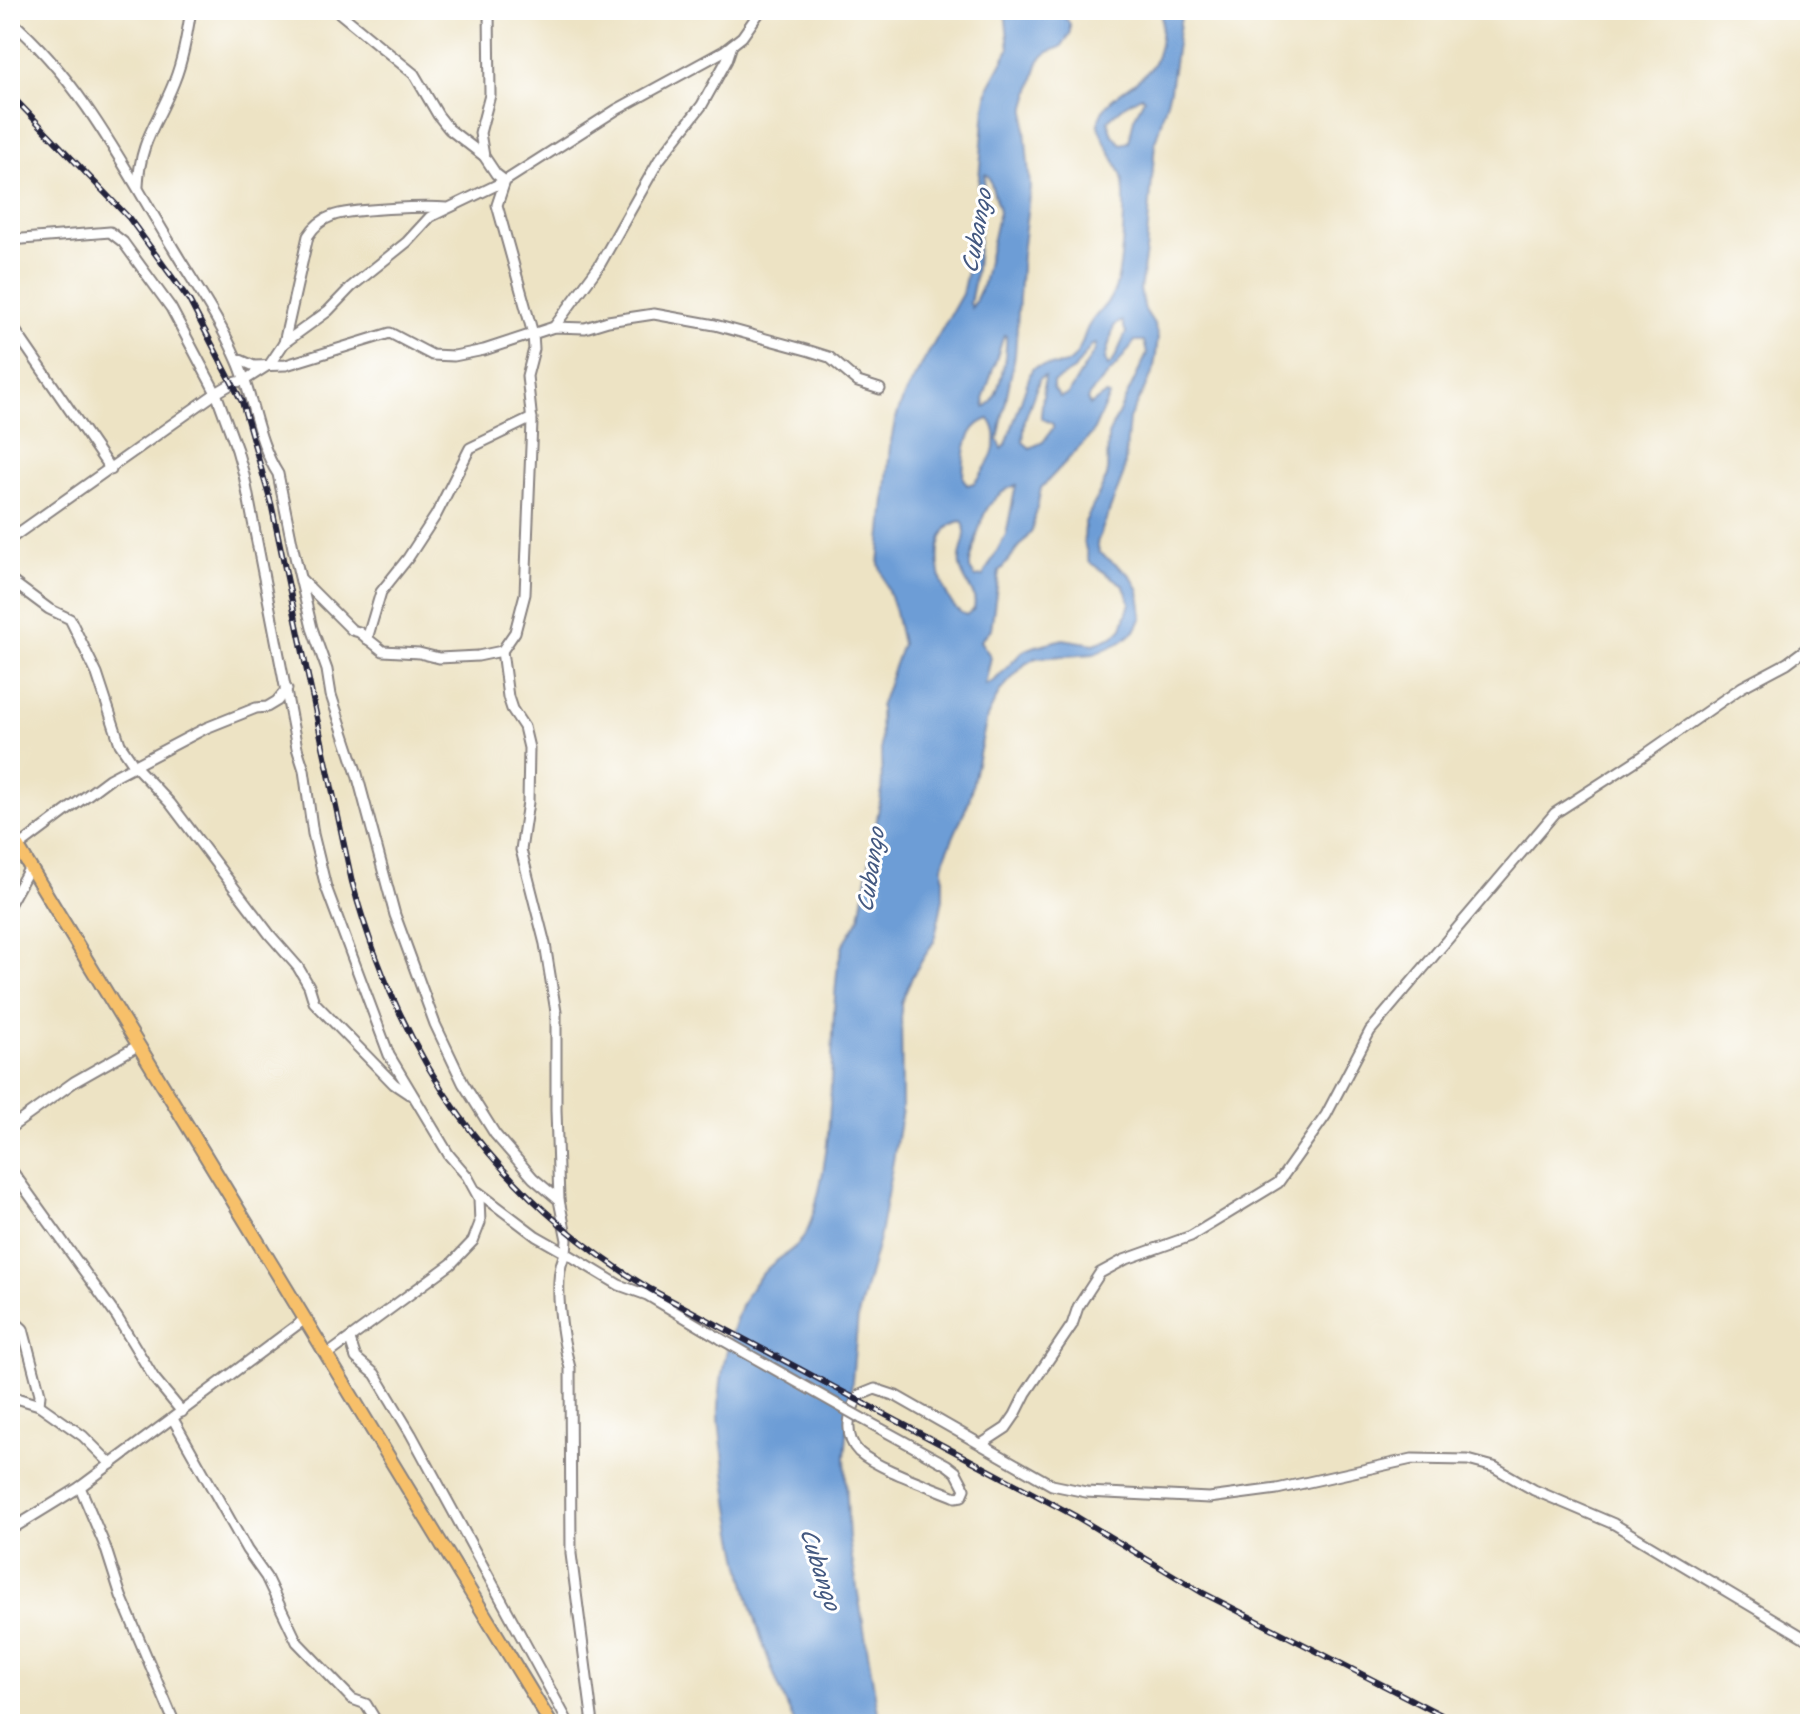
<svg xmlns="http://www.w3.org/2000/svg" width="1820" height="1734" viewBox="0 0 1820 1734" font-family="Kalam,sans-serif">
<style>
.water{fill:#6d9dd6;stroke:#486088;stroke-width:2;fill-rule:evenodd}
.lines{fill:none;stroke-linecap:round;stroke-linejoin:round}
.minor-casing{stroke:#888280;stroke-width:13}
.major-casing{stroke:#888280;stroke-width:16}
.minor{stroke:#fff;stroke-width:9}
.major{stroke:#f7c06b;stroke-width:12}
.rail-casing{stroke:#22223b;stroke-width:6}
.rail{stroke:#fff;stroke-width:3;stroke-dasharray:9;stroke-linecap:butt}
.minor-bridge-casing{stroke:#888280;stroke-width:13;stroke-linecap:butt}
.minor-bridge{stroke:#fff;stroke-width:9}
.labels{text-anchor:middle;stroke-width:6;stroke-linejoin:round;paint-order:stroke}
.water-label{font-size:24px;font-style:italic;fill:#445981;stroke:#fff}
</style>
<rect width="100%" height="100%" fill="#fff"/>
<filter id="ink" filterUnits="userSpaceOnUse"><feTurbulence type="fractalNoise" baseFrequency=".0125" numOctaves="2"/><feDisplacementMap in="SourceGraphic" scale="16" xChannelSelector="R" yChannelSelector="G"/><feConvolveMatrix kernelMatrix="1 2 1 2 8 2 1 2 1" color-interpolation-filters="sRGB"/></filter>
<filter id="wash" filterUnits="userSpaceOnUse"><feTurbulence type="fractalNoise" baseFrequency=".006" numOctaves="4" result="noise"/><feDisplacementMap in="SourceGraphic" scale="32" xChannelSelector="R" yChannelSelector="G"/><feGaussianBlur stdDeviation="1.8" result="paint"/><feColorMatrix in="noise" values="0 0 0 0 0 0 0 0 0 0 0 0 0 0 0 0 0 1.4 0 .05"/><feComposite in="paint" operator="in"/></filter>
<g filter="url(#wash)">
<rect width="100%" height="100%" fill="#ede3c4"/>
<path class="water" d="M 1005,10 L 1060,10 L 1070,24 L 1070,34 L 1061,47 L 1048,52 L 1039,61 L 1026,107 L 1025,129 L 1030,187 L 1022,254 L 1015,355 L 998,440 L 1002,449 L 1006,445 L 1032,369 C 1045,361 1061,371 1072,360 C 1081,351 1083,337 1088,327 C 1095,314 1108,305 1114,292 C 1122,274 1127,196 1122,177 C 1118,162 1096,133 1099,121 C 1104,96 1135,87 1150,69 C 1162,53 1162,29 1162,10 L 1182,10 L 1170,90 L 1155,143 L 1146,251 L 1140,290 L 1145,310 L 1154,324 L 1158,337 L 1156,355 L 1153,372 L 1129,419 L 1124,473 L 1097,543 L 1099,552 L 1130,575 L 1139,590 L 1142,617 L 1135,631 L 1121,642 L 1094,654 L 1036,658 L 1025,664 L 1000,691 L 987,717 L 969,801 L 946,854 L 943,866 L 943,899 L 934,941 L 913,975 L 901,1003 L 902,1110 L 880,1235 L 858,1316 L 845,1457 L 849,1540 L 880,1724 L 795,1724 C 757,1642 733,1551 724,1461 C 722,1443 718,1424 719,1407 C 720,1373 729,1337 741,1306 C 748,1291 757,1278 769,1267 C 782,1255 801,1247 808,1229 C 839,1145 827,1051 838,964 L 843,945 L 860,917 L 882,790 L 880,707 L 902,644 L 895,612 L 879,564 L 890,446 L 895,421 L 904,396 L 962,294 L 974,239 L 985,107 L 989,86 L 1009,49 ZM 1141,96 L 1144,99 L 1134,118 L 1129,142 L 1121,144 L 1111,133 L 1108,120 L 1124,106 ZM 985,174 L 989,177 L 999,211 L 983,284 L 972,308 L 970,303 L 975,278 ZM 1122,321 L 1126,333 L 1114,360 L 1108,366 L 1105,359 L 1114,326 ZM 1004,335 L 1006,336 C 1007,353 1000,400 985,407 L 984,397 ZM 1135,341 L 1144,341 L 1147,354 L 1108,435 L 1107,477 L 1085,522 L 1084,542 L 1089,562 L 1123,585 L 1127,594 L 1130,603 L 1122,628 L 1113,637 L 1094,644 L 1063,639 L 1036,646 L 1023,651 L 994,681 L 985,685 L 991,657 L 980,641 L 991,629 L 999,572 L 1032,531 L 1041,488 L 1092,434 L 1109,396 L 1106,394 L 1090,405 L 1087,399 L 1090,394 L 1117,365 ZM 1096,344 L 1095,350 L 1068,394 L 1060,397 L 1053,388 L 1053,382 L 1074,370 L 1092,345 ZM 1045,376 L 1041,415 L 1041,418 L 1053,424 L 1053,428 L 1043,442 L 1030,448 L 1023,442 L 1025,419 L 1040,378 ZM 989,419 C 1005,440 988,466 974,483 L 967,485 L 963,478 C 964,457 964,426 989,419 ZM 1016,485 L 1006,535 L 983,576 L 975,577 L 970,569 L 970,562 C 980,529 980,499 1016,485 ZM 962,521 C 971,535 957,551 960,566 C 963,584 978,590 974,609 L 966,615 C 937,605 924,525 962,521 Z"/>
</g>
<g filter="url(#ink)">
<g class="lines">
<g class="minor-casing">
<g id="minor">
<path d="M 336,10 L 414,74 L 438,115 L 449,129 L 484,156"/>
<path d="M 489,10 L 490,95 L 480,133 L 484,156 L 496,174 L 505,181"/>
<path d="M 10,20 C 82,82 125,169 173,248 C 195,285 220,320 237,360 C 253,395 257,442 278,474 L 293,548 L 312,628 L 327,670 L 331,695 L 357,774 L 395,915 L 435,1024 L 463,1083 L 495,1134 L 533,1178 L 559,1200 L 567,1240 L 566,1253 L 619,1285 L 647,1295 L 721,1339"/>
<path d="M 138,186 C 140,139 158,123 174,82 C 183,60 187,34 191,10"/>
<path d="M 10,240 L 110,232 L 123,242 L 171,308 L 216,393 L 237,450 L 244,475 L 297,748 L 304,770 L 313,834 L 326,887 L 389,1055 L 449,1155 L 467,1176 L 479,1198 L 480,1223 L 473,1241 L 451,1264 L 327,1355"/>
<path d="M 10,323 L 111,470"/>
<path d="M 554,327 L 599,266 L 659,160 L 702,105 L 727,60 L 732,45"/>
<path d="M 284,343 L 308,236 C 314,226 321,220 332,216 C 348,209 427,206 446,208"/>
<path d="M 238,359 L 254,366 L 286,365 L 390,333 L 432,355 L 454,356 L 484,350 L 554,327 L 585,328 L 608,321 L 654,314 L 715,325 L 810,351 L 829,357 L 858,382 L 880,389"/>
<path d="M 10,539 L 216,393 L 233,383 L 245,380 L 270,364 L 284,343 L 328,311 L 351,287 L 407,242 L 430,217 L 505,181 L 616,110 L 724,51 L 742,37 L 761,10"/>
<path d="M 301,579 L 352,630 L 359,632 L 383,651 L 419,653 L 439,658 L 478,656 L 502,651 L 508,697 L 512,709 L 524,727 L 529,748 L 528,802 L 521,850 L 545,944 L 556,1012 L 556,1110 L 559,1200"/>
<path d="M 10,580 L 49,609 L 70,619 L 97,674 L 120,744 L 135,766 L 170,803 L 270,935 L 298,967 L 309,986 L 314,1002 L 394,1084 L 409,1094"/>
<path d="M 367,639 L 381,592 L 408,558 L 436,515 L 470,448 L 532,418"/>
<path d="M 502,651 L 515,632 L 525,594 L 532,422 L 527,376 L 534,349 L 533,334 L 497,205 L 505,181"/>
<path d="M 18,847 L 109,779 L 206,728 L 256,708 L 267,707 L 277,701 L 287,689"/>
<path d="M 10,903 L 30,867"/>
<path d="M 10,1128 L 74,1082 L 139,1045"/>
<path d="M 10,1168 L 117,1317 L 154,1378 L 182,1412"/>
<path d="M 478,1192 L 536,1236 L 566,1253 C 551,1275 563,1342 570,1368 L 571,1554 L 593,1724"/>
<path d="M 10,1317 L 23,1329 L 40,1394 L 39,1405"/>
<path d="M 350,1340 L 356,1358 L 375,1374 L 411,1434 L 569,1724"/>
<path d="M 10,1396 L 39,1405 L 83,1436 L 111,1464"/>
<path d="M 861,1418 L 947,1465 L 956,1472 L 965,1489 L 962,1496 L 956,1497 C 930,1486 878,1469 859,1452 C 843,1436 848,1411 860,1395 L 875,1389 L 896,1396 L 1052,1485 L 1086,1492 L 1209,1498 L 1277,1489 L 1412,1459 L 1468,1460 L 1494,1467 L 1534,1490 L 1614,1524 L 1810,1641"/>
<path d="M 173,1419 L 247,1550 L 266,1577 L 297,1642 L 352,1699 L 366,1704 L 378,1724"/>
<path d="M 983,1443 L 1006,1428 L 1015,1415 L 1026,1393 L 1072,1325 L 1078,1307 L 1100,1273 L 1124,1260 L 1191,1236 L 1278,1183 L 1326,1115 L 1370,1031 L 1555,813 L 1643,756 L 1742,687 L 1787,663 L 1810,646"/>
<path d="M 80,1487 L 105,1546 L 121,1596 L 175,1724"/>
<path d="M 10,1530 L 80,1487 L 305,1319"/>
</g>
</g>
<g class="major-casing">
<g id="major">
<path d="M 10,834 L 551,1724"/>
<path d="M 1810,835 L 1806,873 L 1810,887"/>
</g>
</g>
<use href="#minor" class="minor"/>
<use href="#major" class="major"/>
<g class="rail-casing">
<path id="rail" d="M 10,94 L 129,218 L 189,300 L 242,402 L 271,503 L 352,882 C 401,1060 492,1193 650,1289 L 1077,1517 L 1201,1592 L 1459,1724"/>
</g>
<use href="#rail" class="rail"/>
<g class="minor-bridge-casing">
<path id="minor-bridge" d="M 721,1339 L 861,1418"/>
</g>
<use href="#minor-bridge" class="minor-bridge"/>
</g>
</g>
<g class="labels">
<g class="water-label">
<text transform="translate(977 231) rotate(-80)" y="8">Cubango</text>
<text transform="translate(871 870) rotate(-82)" y="8">Cubango</text>
<text transform="translate(820 1569) rotate(72)" y="8">Cubango</text>
</g>
</g>
<rect width="1820" height="1734" fill="none" stroke="#fff" stroke-width="40"/>
</svg>
